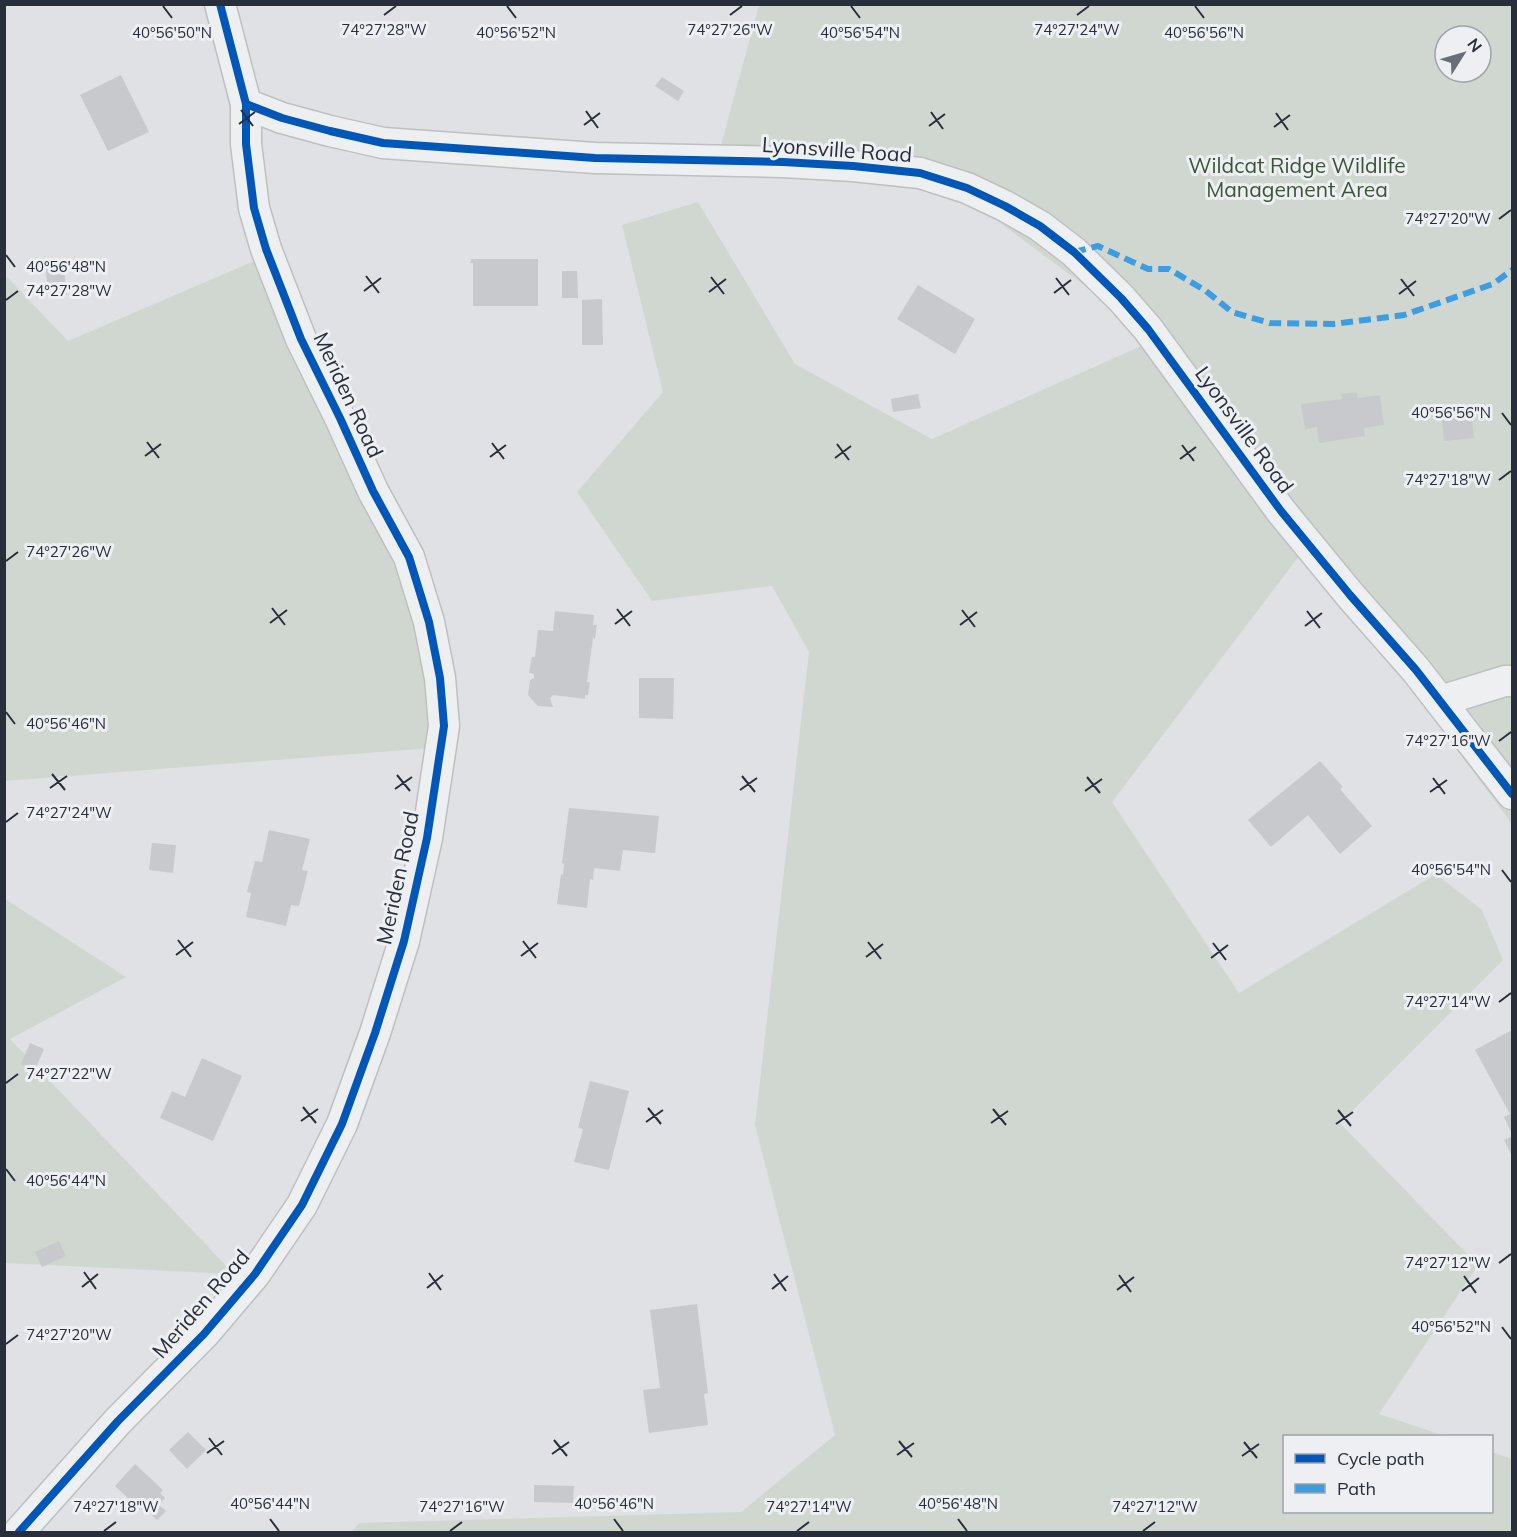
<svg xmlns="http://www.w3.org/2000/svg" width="1517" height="1537" viewBox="0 0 1517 1537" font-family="Mulish,sans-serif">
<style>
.green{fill:#d0d7d0;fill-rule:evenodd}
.building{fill:#c8c9cc}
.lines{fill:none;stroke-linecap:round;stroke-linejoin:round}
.minor-casing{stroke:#bebfc2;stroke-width:33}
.minor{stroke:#eeeff1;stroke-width:30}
.quiet{stroke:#3d9de2;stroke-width:6;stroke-dasharray:12 6;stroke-linecap:butt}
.cycleway-casing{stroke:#edeff3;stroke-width:11}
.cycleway{stroke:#0057b8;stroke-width:8}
.ticks{fill:none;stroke:#292e3b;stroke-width:2}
.labels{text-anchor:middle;stroke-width:6;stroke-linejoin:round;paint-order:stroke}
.street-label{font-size:21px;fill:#292e3b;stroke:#edeff3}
.park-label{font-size:21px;fill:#3b5537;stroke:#edeff3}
.ticks-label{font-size:15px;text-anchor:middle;fill:#292e3b;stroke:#edeff3;stroke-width:6;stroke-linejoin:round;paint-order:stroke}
</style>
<rect width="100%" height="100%" fill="#e0e1e4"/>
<g class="green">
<path d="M 759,5 L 1512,5 L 1512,824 L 1306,547 L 1112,802 L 1239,993 L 1436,874 L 1482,910 L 1503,960 L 1340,1123 L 1478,1265 L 1379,1414 L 1445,1436 L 1284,1436 L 1284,1512 L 1492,1512 L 1492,1452 L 1512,1459 L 1512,1532 L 352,1532 L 359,1523 L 741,1512 L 835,1435 L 755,1125 L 809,652 L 772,586 L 652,601 L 577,492 L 663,392 L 622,225 L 698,202 L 795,364 L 932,439 L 1157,339 L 950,186 L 715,167 ZM 1445,36 L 1481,36 L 1481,72 L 1445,72 Z"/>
<path d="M 261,258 L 441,664 L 444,747 L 5,781 L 4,274 L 68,341 Z"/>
<path d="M 5,899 L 126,977 L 10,1039 L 234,1274 L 5,1263 Z"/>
</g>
<g class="building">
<path d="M 121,75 L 149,132 L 108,151 L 80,95 Z"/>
<path d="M 662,77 L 684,91 L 678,101 L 655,86 Z"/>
<path d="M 471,259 L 538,259 L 538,306 L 473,306 L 473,263 L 470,263 Z"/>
<path d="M 63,261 L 67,295 L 49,297 L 45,263 Z"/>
<path d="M 562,271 L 577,271 L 578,298 L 562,298 Z"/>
<path d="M 918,285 L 975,319 L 955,354 L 897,319 Z"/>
<path d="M 602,299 L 603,345 L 582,345 L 582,300 Z"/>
<path d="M 1357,392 L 1358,398 L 1380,395 L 1384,425 L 1364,428 L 1365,436 L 1319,443 L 1317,427 L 1305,429 L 1301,404 L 1342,399 L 1341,394 Z"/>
<path d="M 918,394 L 921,408 L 893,412 L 891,399 Z"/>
<path d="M 1471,408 L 1474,438 L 1444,441 L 1441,411 Z"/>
<path d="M 555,611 L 594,615 L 593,625 L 597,625 L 595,639 L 593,638 L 587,682 L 590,682 L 588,695 L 585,695 L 585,699 L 553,695 L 550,698 L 553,707 L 538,706 L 528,695 L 530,680 L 534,678 L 534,674 L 529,673 L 532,657 L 535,657 L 538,630 L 553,631 Z"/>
<path d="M 639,678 L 674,678 L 673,719 L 639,718 Z"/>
<path d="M 1320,761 L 1343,787 L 1340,789 L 1372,826 L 1340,854 L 1308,815 L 1271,847 L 1248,820 Z"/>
<path d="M 569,808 L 659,816 L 655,853 L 623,850 L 620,871 L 594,868 L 593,880 L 590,879 L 587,908 L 557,904 L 561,874 L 563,875 L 564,864 L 562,863 Z"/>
<path d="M 269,830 L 310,839 L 302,870 L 308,871 L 299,906 L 291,905 L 286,926 L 246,917 L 251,893 L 247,892 L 255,861 L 262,862 Z"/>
<path d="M 152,843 L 176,845 L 173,873 L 149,870 Z"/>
<path d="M 1512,1030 L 1512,1134 L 1504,1117 L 1510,1114 L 1475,1050 Z"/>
<path d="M 30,1043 L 44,1049 L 35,1070 L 21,1064 Z"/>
<path d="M 202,1058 L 242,1076 L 213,1141 L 160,1118 L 172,1091 L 185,1097 Z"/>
<path d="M 590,1081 L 629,1091 L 609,1170 L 574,1162 L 583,1129 L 578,1128 Z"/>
<path d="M 1512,1136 L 1512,1156 L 1504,1140 Z"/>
<path d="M 59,1241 L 66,1256 L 42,1267 L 35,1252 Z"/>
<path d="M 697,1304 L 708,1393 L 704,1394 L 708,1425 L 649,1433 L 643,1390 L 660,1388 L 650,1310 Z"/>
<path d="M 188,1432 L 206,1450 L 187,1469 L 169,1450 Z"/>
<path d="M 135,1464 L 163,1490 L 160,1493 L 165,1498 L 159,1505 L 166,1511 L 157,1520 L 144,1508 L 141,1510 L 115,1486 Z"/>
<path d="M 534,1485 L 574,1486 L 573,1503 L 534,1502 Z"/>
</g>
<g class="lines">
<g class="minor-casing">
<g id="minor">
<path d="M 246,104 L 282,118 L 330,131 L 383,143 L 595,158 L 783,162 L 853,166 L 920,173 L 967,188 L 1005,206 L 1040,226 L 1074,252 L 1121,298 L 1148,329 L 1281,511 L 1350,595 L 1416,670 L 1512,794"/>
<path d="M 1440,701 L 1505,681 L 1512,681"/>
<path d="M 19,1532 L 118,1421 L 204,1334 L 255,1274 L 302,1205 L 342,1124 L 375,1033 L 404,941 L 427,838 L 444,726 L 440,678 L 429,622 L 409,557 L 373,491 L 340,418 L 301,339 L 266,249 L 254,208 L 246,144 L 246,104 L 220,4"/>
</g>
</g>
<use href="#minor" class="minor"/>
<path class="quiet" d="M 1074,252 L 1098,246 L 1148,269 L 1169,269 L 1206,291 L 1232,312 L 1270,323 L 1333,324 L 1404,315 L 1493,284 L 1512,270"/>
<g class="cycleway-casing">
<g id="cycleway">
<path d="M 246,104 L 282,118 L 330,131 L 383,143 L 595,158 L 783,162 L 853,166 L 920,173 L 967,188 L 1005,206 L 1040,226 L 1074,252 L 1121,298 L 1148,329 L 1281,511 L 1350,595 L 1416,670 L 1512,794"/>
<path d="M 19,1532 L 118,1421 L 204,1334 L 255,1274 L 302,1205 L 342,1124 L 375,1033 L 404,941 L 427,838 L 444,726 L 440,678 L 429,622 L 409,557 L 373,491 L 340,418 L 301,339 L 266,249 L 254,208 L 246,144 L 246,104 L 220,4"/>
</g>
</g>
<use href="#cycleway" class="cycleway"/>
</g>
<path class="ticks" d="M 163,6 L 172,18M 507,6 L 516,18M 851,6 L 860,18M 1195,6 L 1204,18M 384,15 L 396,6M 730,15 L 742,6M 1077,15 L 1089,6M 241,110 L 253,126M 586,111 L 598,128M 931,112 L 943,129M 1276,113 L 1288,130M 239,124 L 255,112M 584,125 L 600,113M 929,126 L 945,114M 1274,127 L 1290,115M 1499,219 L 1511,210M 6,255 L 15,267M 366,276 L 379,293M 711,277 L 724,294M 1056,278 L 1069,295M 1401,279 L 1414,296M 364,291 L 381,278M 709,292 L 726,279M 1054,293 L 1071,280M 1399,294 L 1416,281M 6,300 L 18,291M 1502,413 L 1511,425M 147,442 L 159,458M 492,443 L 504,459M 837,444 L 849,460M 1182,445 L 1194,461M 145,456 L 161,444M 490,457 L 506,445M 835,458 L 851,446M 1180,459 L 1196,447M 1499,480 L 1511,471M 6,561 L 18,552M 272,608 L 285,625M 617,609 L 630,626M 962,610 L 975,627M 1307,611 L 1320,628M 270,623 L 287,610M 615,624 L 632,611M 960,625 L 977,612M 1305,626 L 1322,613M 6,712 L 15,724M 1499,741 L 1511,732M 52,774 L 65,790M 397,775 L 410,791M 742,776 L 755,792M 1087,777 L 1100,793M 1433,778 L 1445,794M 50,788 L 67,776M 395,789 L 412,777M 740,790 L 757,778M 1085,791 L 1102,779M 1430,792 L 1447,780M 6,822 L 18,813M 1502,870 L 1511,882M 178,940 L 191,957M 523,941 L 536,958M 868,942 L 881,959M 1213,943 L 1226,960M 176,955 L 193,942M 521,956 L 538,943M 866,957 L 883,944M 1211,958 L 1228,945M 1499,1002 L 1511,993M 6,1083 L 18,1074M 303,1107 L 316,1123M 648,1108 L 661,1124M 993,1109 L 1006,1125M 1338,1110 L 1351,1126M 301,1121 L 318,1109M 646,1122 L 663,1110M 991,1123 L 1008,1111M 1336,1124 L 1353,1112M 6,1169 L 15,1181M 1499,1263 L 1511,1254M 84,1272 L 96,1289M 429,1273 L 441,1290M 774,1274 L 786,1291M 1119,1275 L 1131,1292M 1464,1276 L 1476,1293M 82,1287 L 98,1274M 427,1288 L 443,1275M 772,1289 L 788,1276M 1117,1290 L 1134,1277M 1462,1291 L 1479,1278M 1502,1327 L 1511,1339M 6,1344 L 18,1335M 209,1438 L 222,1455M 554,1440 L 567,1456M 899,1441 L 912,1457M 1244,1442 L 1257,1458M 207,1453 L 224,1441M 552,1454 L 569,1442M 897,1455 L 914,1443M 1242,1456 L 1259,1444M 270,1519 L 279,1531M 614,1519 L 623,1531M 958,1519 L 967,1531M 104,1531 L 116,1522M 450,1531 L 462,1522M 797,1531 L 809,1522M 1143,1531 L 1155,1522"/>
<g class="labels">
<g class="street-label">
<text transform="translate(837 150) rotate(4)" y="7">Lyonsville Road</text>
<text transform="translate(348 395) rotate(65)" y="7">Meriden Road</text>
<text transform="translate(1244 430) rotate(54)" y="7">Lyonsville Road</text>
<text transform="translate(398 878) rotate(-78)" y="7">Meriden Road</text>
<text transform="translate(201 1304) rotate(-49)" y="7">Meriden Road</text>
</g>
<g class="park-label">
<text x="1297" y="173">Wildcat Ridge Wildlife<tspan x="1297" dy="24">Management Area</tspan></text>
</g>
</g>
<g class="ticks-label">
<text x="384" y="35">74°27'28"W</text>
<text x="730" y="35">74°27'26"W</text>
<text x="1077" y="35">74°27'24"W</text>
<text x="172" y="38">40°56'50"N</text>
<text x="516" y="38">40°56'52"N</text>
<text x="860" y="38">40°56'54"N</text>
<text x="1204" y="38">40°56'56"N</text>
<text x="1448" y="224">74°27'20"W</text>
<text x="66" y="272">40°56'48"N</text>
<text x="69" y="296">74°27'28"W</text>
<text x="1451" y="418">40°56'56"N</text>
<text x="1448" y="485">74°27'18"W</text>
<text x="69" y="557">74°27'26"W</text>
<text x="66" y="729">40°56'46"N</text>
<text x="1448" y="746">74°27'16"W</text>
<text x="69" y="818">74°27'24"W</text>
<text x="1451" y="875">40°56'54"N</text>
<text x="1448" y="1007">74°27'14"W</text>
<text x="69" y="1079">74°27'22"W</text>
<text x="66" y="1186">40°56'44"N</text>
<text x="1448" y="1268">74°27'12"W</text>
<text x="1451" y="1332">40°56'52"N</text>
<text x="69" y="1340">74°27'20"W</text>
<text x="270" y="1509">40°56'44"N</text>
<text x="614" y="1509">40°56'46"N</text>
<text x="958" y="1509">40°56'48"N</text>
<text x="116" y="1512">74°27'18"W</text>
<text x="462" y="1512">74°27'16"W</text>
<text x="809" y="1512">74°27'14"W</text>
<text x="1155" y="1512">74°27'12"W</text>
</g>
<rect width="1517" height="1537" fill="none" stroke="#292e3b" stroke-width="12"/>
<rect x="1283" y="1435" width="210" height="78" fill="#edeff3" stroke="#9fa2a9" stroke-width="1.5"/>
<rect x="1295" y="1454" width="30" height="9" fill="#0057b8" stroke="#9fa2a9" stroke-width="1.5"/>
<text x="1337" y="1465" font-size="18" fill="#292e3b">Cycle path</text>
<rect x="1295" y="1484" width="30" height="9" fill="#3d9de2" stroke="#9fa2a9" stroke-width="1.5"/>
<text x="1337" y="1495" font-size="18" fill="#292e3b">Path</text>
<g transform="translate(1463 54) rotate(53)"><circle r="28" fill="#edeff3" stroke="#9fa2a9" stroke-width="1.5"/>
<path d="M0-4.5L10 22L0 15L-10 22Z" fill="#696d76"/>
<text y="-9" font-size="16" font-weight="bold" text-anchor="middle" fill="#292e3b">N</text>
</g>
</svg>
